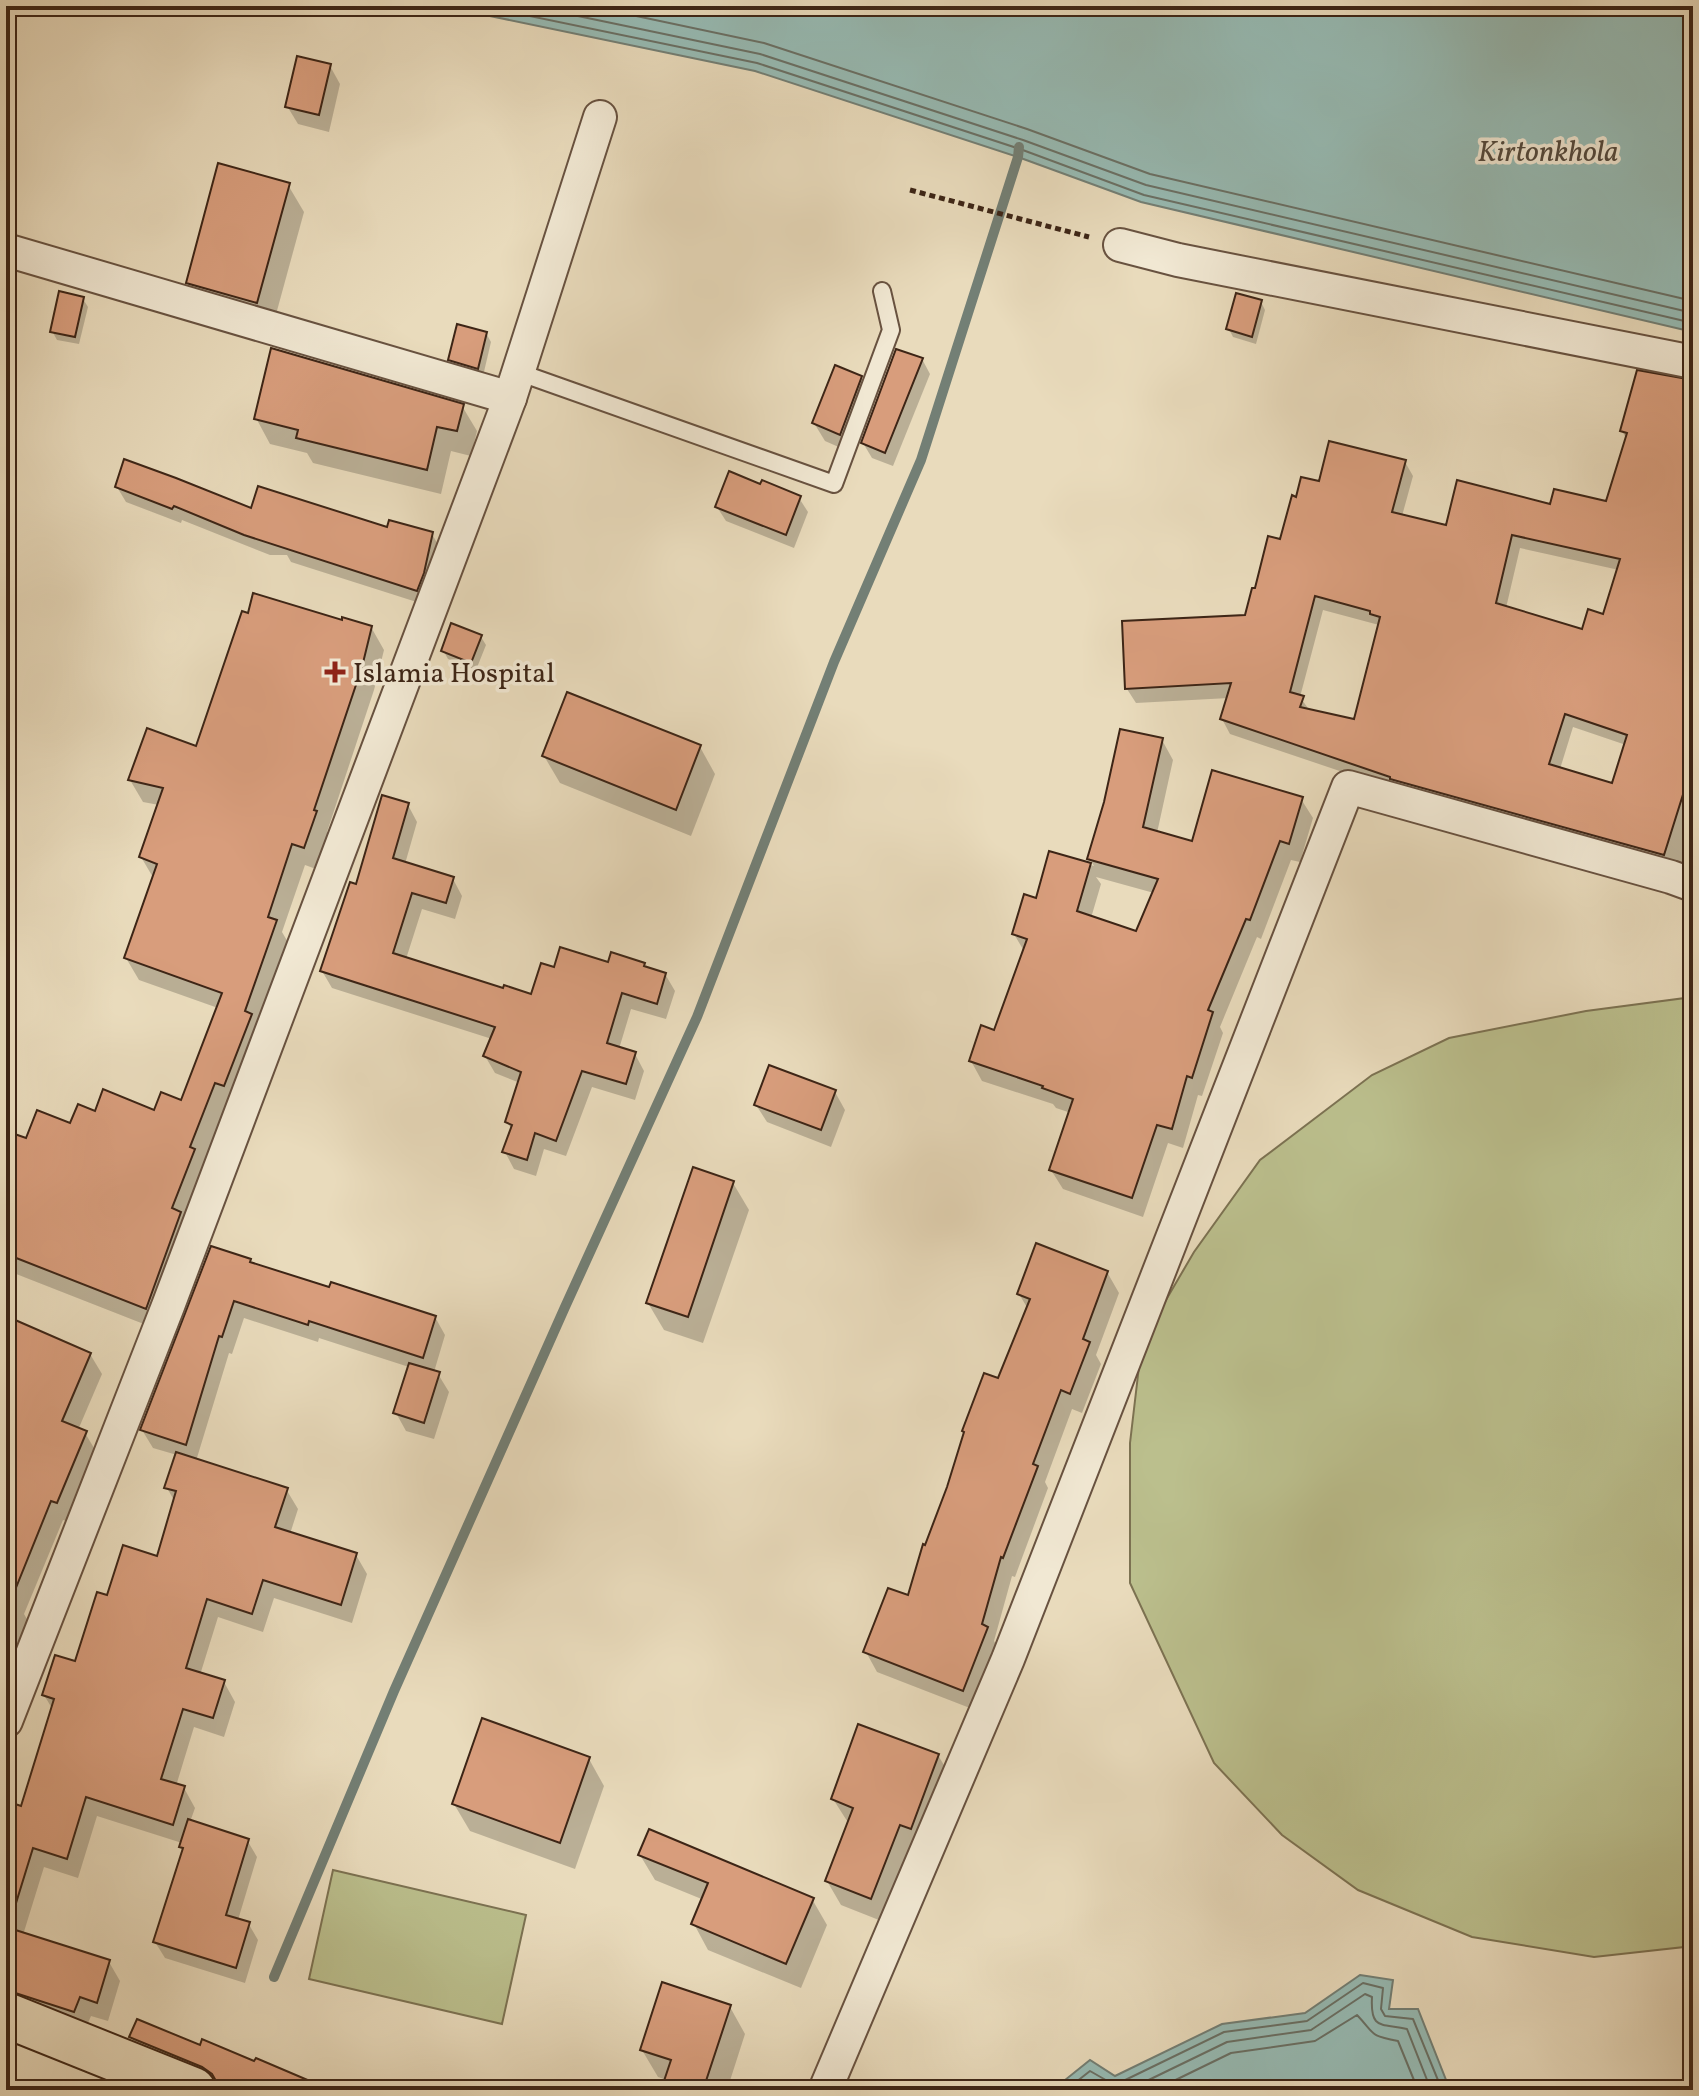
<svg xmlns="http://www.w3.org/2000/svg" width="1699" height="2096" viewBox="0 0 1699 2096" font-family="Vollkorn,serif">
<style>
.green{fill:#bbbf8d;stroke:#7c7252;stroke-width:2}
.water{fill:#97bbb4;stroke:#737f75;stroke-width:2}
.shadow{fill:#0003;fill-rule:evenodd}
.lines{fill:none;stroke-linecap:round;stroke-linejoin:round}
.shore{stroke:#6a7065;stroke-width:2}
.stream{stroke:#737f75;stroke-width:10}
.building{fill:#d89d7c;stroke:#3d2516;stroke-width:2;fill-rule:evenodd}
.lane-casing{stroke:#685240;stroke-width:20}
.street-casing{stroke:#685240;stroke-width:36}
.highway-casing{stroke:#3d2516;stroke-width:48}
.path{stroke:#3d2516;stroke-width:5;stroke-dasharray:6 4;stroke-linecap:butt}
.lane{stroke:#f1e8d3;stroke-width:16}
.street{stroke:#f1e8d3;stroke-width:32}
.highway{stroke:#e9dbbc;stroke-width:44}
.poi-dot{fill:#8f2418;stroke:#f1e8d3;stroke-width:3}
.labels{text-anchor:middle;stroke-width:7;stroke-linejoin:round;paint-order:stroke}
.poi-label{font-size:28px;fill:#3d2516;stroke:#f1e8d3;text-anchor:start}
.water-label{font-size:30px;font-style:italic;fill:#544a3e;stroke:#f1e8d3}
</style>
<rect width="100%" height="100%" fill="#e9dbbc"/>
<filter id="stains"><feTurbulence type="fractalNoise" baseFrequency=".0025" numOctaves="4"/><feColorMatrix values="0 0 0 0 .2 0 0 0 0 .09 0 0 0 0 .02 0 0 0 .5 -.17"/></filter>
<radialGradient id="worn" r=".72"><stop offset=".6" stop-color="#630" stop-opacity="0"/><stop offset="1" stop-color="#630" stop-opacity=".3"/></radialGradient>
<g class="green">
<path d="M 1693,997 L 1693,1946 L 1594,1957 L 1472,1937 L 1358,1890 L 1282,1835 L 1214,1763 L 1130,1583 L 1130,1443 L 1142,1341 L 1194,1252 L 1260,1160 L 1372,1075 L 1449,1038 L 1586,1011 Z"/>
<path d="M 333,1870 L 526,1915 L 502,2024 L 309,1979 Z"/>
</g>
<g class="water">
<path d="M 442,6 L 1693,6 L 1693,332 L 1141,202 L 1018,157 L 755,71 Z"/>
<path d="M 1360,1975 L 1393,1980 L 1389,2009 L 1418,2009 L 1450,2090 L 1068,2090 L 1065,2080 L 1090,2060 L 1115,2076 L 1222,2024 L 1305,2013 Z"/>
</g>
<g class="shadow">
<path d="M 330,66 L 340,84 L 329,132 L 298,124 L 287,106 Z"/>
<path d="M 288,185 L 304,212 L 272,329 L 203,310 L 188,283 Z"/>
<path d="M 83,299 L 88,307 L 79,344 L 57,340 L 52,331 Z"/>
<path d="M 1261,302 L 1265,310 L 1256,344 L 1233,337 L 1229,329 Z"/>
<path d="M 486,333 L 491,342 L 483,376 L 455,368 L 451,360 Z"/>
<path d="M 922,359 L 930,374 L 893,466 L 872,458 L 863,443 Z"/>
<path d="M 861,378 L 871,395 L 850,452 L 825,441 L 814,423 Z"/>
<path d="M 1693,382 L 1693,875 L 1399,791 L 1230,734 L 1222,719 L 1229,698 L 1136,703 L 1127,689 L 1247,617 L 1256,591 L 1282,542 L 1298,499 L 1320,484 L 1405,462 L 1413,476 L 1402,516 L 1447,527 L 1552,507 L 1607,503 L 1627,440 L 1622,431 ZM 1520,548 L 1619,570 L 1604,617 L 1583,631 L 1506,608 ZM 1323,610 L 1379,625 L 1355,721 L 1310,711 L 1300,697 ZM 1573,727 L 1626,745 L 1613,786 L 1560,769 Z"/>
<path d="M 462,406 L 477,431 L 471,456 L 451,451 L 441,494 L 313,463 L 307,453 L 270,444 L 256,418 Z"/>
<path d="M 117,487 L 252,511 L 432,534 L 441,550 L 426,605 L 291,562 L 287,555 L 270,555 L 182,520 L 181,523 L 126,502 Z"/>
<path d="M 799,498 L 808,512 L 794,548 L 726,521 L 717,507 Z"/>
<path d="M 343,622 L 371,627 L 384,650 L 374,690 L 327,832 L 328,835 L 316,869 L 305,865 L 282,932 L 289,944 L 159,1330 L 6,1270 L 6,1133 L 27,1141 L 71,1126 L 96,1113 L 155,1112 L 182,1103 L 218,1008 L 139,980 L 126,958 L 154,879 L 141,857 L 159,805 L 143,802 L 130,780 L 197,749 Z"/>
<path d="M 481,637 L 486,645 L 476,670 L 448,659 L 443,650 Z"/>
<path d="M 1162,740 L 1173,760 L 1157,833 L 1193,843 L 1301,799 L 1313,818 L 1300,862 L 1291,860 L 1261,939 L 1257,937 L 1220,1027 L 1223,1033 L 1202,1096 L 1198,1095 L 1183,1148 L 1168,1143 L 1143,1217 L 1063,1189 L 1051,1170 L 1071,1113 L 1056,1108 L 1053,1104 L 982,1081 L 971,1061 L 995,1032 L 1024,951 L 1014,934 L 1037,900 L 1050,853 L 1094,866 L 1089,858 ZM 1096,877 L 1154,893 L 1137,933 L 1091,918 L 1101,884 Z"/>
<path d="M 700,747 L 715,774 L 691,836 L 560,783 L 544,756 Z"/>
<path d="M 408,805 L 417,822 L 405,864 L 453,879 L 462,896 L 455,919 L 422,909 L 406,959 L 532,997 L 556,969 L 610,965 L 644,965 L 646,968 L 665,974 L 675,991 L 666,1019 L 631,1009 L 619,1049 L 635,1054 L 644,1071 L 635,1100 L 592,1087 L 566,1156 L 544,1149 L 536,1176 L 514,1169 L 505,1152 L 512,1130 L 507,1122 L 520,1083 L 495,1073 L 485,1056 L 492,1039 L 332,988 L 322,971 L 357,887 Z"/>
<path d="M 835,1092 L 845,1110 L 831,1147 L 767,1122 L 756,1105 Z"/>
<path d="M 733,1183 L 749,1210 L 703,1343 L 664,1330 L 648,1303 Z"/>
<path d="M 250,1261 L 253,1265 L 330,1290 L 435,1317 L 445,1335 L 434,1372 L 438,1374 L 449,1392 L 434,1439 L 406,1431 L 396,1413 L 409,1367 L 319,1338 L 318,1342 L 244,1318 L 232,1354 L 229,1353 L 196,1461 L 286,1489 L 298,1509 L 290,1534 L 356,1555 L 367,1574 L 352,1623 L 274,1598 L 263,1632 L 218,1617 L 200,1675 L 224,1682 L 235,1702 L 224,1737 L 194,1727 L 176,1786 L 184,1788 L 195,1808 L 190,1822 L 247,1840 L 257,1857 L 238,1920 L 248,1923 L 258,1940 L 245,1983 L 165,1958 L 155,1942 L 184,1852 L 181,1847 L 182,1843 L 97,1816 L 78,1878 L 44,1867 L 23,1935 L 109,1962 L 120,1981 L 108,2021 L 91,2016 L 85,2030 L 6,2005 L 6,1803 L 23,1808 L 53,1710 L 44,1695 L 76,1664 L 109,1598 L 159,1558 L 175,1502 L 167,1488 L 177,1455 L 153,1448 L 142,1430 Z"/>
<path d="M 1107,1272 L 1119,1293 L 1096,1355 L 1101,1364 L 1082,1413 L 1072,1409 L 1045,1482 L 1048,1488 L 1015,1577 L 1012,1576 L 994,1641 L 998,1648 L 975,1710 L 877,1672 L 866,1652 L 909,1598 L 926,1547 L 1000,1381 L 1028,1309 L 1019,1294 Z"/>
<path d="M 6,1318 L 90,1354 L 102,1374 L 78,1430 L 85,1433 L 97,1453 L 69,1522 L 63,1520 L 24,1614 L 28,1621 L 6,1673 Z"/>
<path d="M 938,1755 L 952,1779 L 884,1922 L 841,1905 L 827,1881 L 849,1824 L 833,1799 Z"/>
<path d="M 589,1759 L 604,1786 L 575,1869 L 470,1831 L 454,1804 Z"/>
<path d="M 640,1855 L 812,1899 L 827,1925 L 801,1988 L 708,1950 L 694,1924 L 704,1900 L 655,1880 Z"/>
<path d="M 730,2007 L 745,2034 L 727,2090 L 663,2090 L 667,2080 L 658,2077 L 642,2050 Z"/>
<path d="M 131,2037 L 312,2090 L 223,2090 L 214,2083 L 141,2054 Z"/>
</g>
<g class="lines">
<g class="shore">
<path d="M 481,6 L 757,63 L 1020,149 L 1144,195 L 1693,323"/>
<path d="M 530,6 L 760,54 L 1023,140 L 1146,185 L 1693,313"/>
<path d="M 589,6 L 764,43 L 1027,129 L 1150,174 L 1693,301"/>
<path d="M 1075,2090 L 1076,2082 L 1090,2071 L 1111,2083 L 1117,2084 L 1224,2032 L 1307,2021 L 1363,1983 L 1383,1988 L 1381,2009 L 1385,2016 L 1413,2019 L 1442,2090"/>
<path d="M 1128,2090 L 1227,2042 L 1311,2030 L 1365,1994 L 1372,1997 C 1370,2031 1382,2023 1407,2029 L 1431,2090"/>
<path d="M 1155,2090 L 1231,2053 L 1315,2041 L 1357,2015 C 1376,2035 1368,2035 1398,2041 L 1418,2090"/>
</g>
<path class="stream" d="M 274,1977 L 394,1691 L 565,1307 L 697,1017 L 834,662 L 921,460 L 1018,157 L 1019,147"/>
</g>
<g class="building">
<path d="M 297,56 L 331,64 L 319,115 L 285,107 Z"/>
<path d="M 218,163 L 290,183 L 257,303 L 186,283 Z"/>
<path d="M 59,291 L 84,297 L 75,337 L 50,332 Z"/>
<path d="M 1236,293 L 1262,300 L 1252,337 L 1226,329 Z"/>
<path d="M 457,324 L 487,332 L 478,369 L 448,360 Z"/>
<path d="M 271,348 L 464,404 L 457,431 L 437,427 L 427,470 L 296,438 L 298,430 L 254,419 Z"/>
<path d="M 896,349 L 923,358 L 885,453 L 861,443 Z"/>
<path d="M 835,365 L 862,376 L 840,435 L 812,423 Z"/>
<path d="M 1637,370 L 1693,380 L 1693,644 L 1687,666 L 1693,668 L 1693,787 L 1686,785 L 1664,855 L 1390,779 L 1390,777 L 1220,719 L 1231,683 L 1125,689 L 1122,621 L 1245,615 L 1252,588 L 1255,588 L 1268,536 L 1280,539 L 1292,495 L 1296,497 L 1301,477 L 1319,481 L 1329,441 L 1406,460 L 1392,512 L 1446,525 L 1457,480 L 1550,504 L 1554,489 L 1606,501 L 1627,433 L 1620,431 ZM 1512,535 L 1620,559 L 1603,614 L 1588,609 L 1582,629 L 1496,603 ZM 1315,596 L 1370,611 L 1370,614 L 1380,617 L 1354,719 L 1300,707 L 1304,696 L 1290,692 ZM 1565,714 L 1627,735 L 1612,783 L 1549,764 Z"/>
<path d="M 124,459 L 176,478 L 251,508 L 258,486 L 387,527 L 389,520 L 433,532 L 424,573 L 417,591 L 244,535 L 174,506 L 172,509 L 115,487 Z"/>
<path d="M 729,471 L 760,484 L 762,480 L 801,496 L 786,535 L 715,507 Z"/>
<path d="M 253,593 L 342,620 L 342,617 L 372,626 L 362,667 L 314,810 L 317,811 L 304,848 L 292,844 L 268,917 L 277,920 L 245,1011 L 252,1014 L 224,1086 L 215,1083 L 190,1147 L 195,1149 L 172,1208 L 181,1212 L 146,1309 L 6,1254 L 6,1131 L 26,1138 L 37,1110 L 70,1123 L 78,1104 L 95,1111 L 103,1089 L 154,1110 L 161,1092 L 181,1100 L 222,993 L 124,958 L 157,864 L 139,857 L 163,788 L 128,780 L 147,728 L 196,746 L 242,611 L 248,613 Z"/>
<path d="M 451,623 L 482,635 L 471,663 L 441,651 Z"/>
<path d="M 567,692 L 701,745 L 676,810 L 542,756 Z"/>
<path d="M 1120,729 L 1163,738 L 1143,827 L 1192,841 L 1212,770 L 1303,797 L 1289,844 L 1280,841 L 1250,920 L 1246,919 L 1208,1010 L 1213,1012 L 1192,1078 L 1187,1076 L 1172,1129 L 1157,1125 L 1132,1198 L 1049,1170 L 1073,1099 L 1042,1088 L 1043,1086 L 969,1061 L 981,1025 L 994,1030 L 1027,939 L 1012,934 L 1024,894 L 1036,898 L 1049,851 L 1091,863 L 1077,911 L 1136,931 L 1158,879 L 1087,859 L 1104,802 Z"/>
<path d="M 382,795 L 409,803 L 393,858 L 454,877 L 446,903 L 412,893 L 393,953 L 503,988 L 504,985 L 531,994 L 541,963 L 554,967 L 560,947 L 608,962 L 611,952 L 645,963 L 644,966 L 666,973 L 657,1004 L 622,993 L 607,1043 L 636,1052 L 626,1084 L 582,1071 L 556,1141 L 535,1133 L 527,1160 L 502,1152 L 512,1125 L 505,1122 L 521,1072 L 483,1056 L 495,1027 L 320,971 L 350,882 L 356,884 Z"/>
<path d="M 769,1065 L 836,1090 L 821,1130 L 754,1105 Z"/>
<path d="M 693,1167 L 734,1181 L 688,1317 L 646,1303 Z"/>
<path d="M 1036,1243 L 1108,1271 L 1083,1339 L 1090,1342 L 1070,1394 L 1061,1390 L 1033,1464 L 1038,1466 L 1003,1558 L 1001,1557 L 982,1624 L 988,1627 L 963,1691 L 863,1652 L 888,1588 L 908,1595 L 923,1544 L 925,1545 L 947,1487 L 964,1432 L 962,1431 L 984,1373 L 998,1378 L 1030,1299 L 1017,1294 Z"/>
<path d="M 211,1246 L 251,1259 L 250,1262 L 329,1287 L 331,1282 L 436,1316 L 423,1358 L 309,1321 L 308,1325 L 234,1301 L 222,1337 L 219,1336 L 186,1445 L 140,1430 Z"/>
<path d="M 6,1316 L 91,1353 L 62,1421 L 87,1431 L 57,1503 L 51,1501 L 7,1610 Z"/>
<path d="M 409,1363 L 440,1372 L 424,1423 L 393,1413 Z"/>
<path d="M 176,1452 L 288,1488 L 275,1527 L 357,1553 L 341,1605 L 263,1580 L 252,1614 L 207,1599 L 186,1668 L 225,1680 L 213,1718 L 183,1709 L 161,1779 L 185,1786 L 173,1825 L 86,1797 L 67,1859 L 33,1848 L 12,1916 L 6,1915 L 6,1801 L 21,1806 L 54,1699 L 42,1695 L 55,1655 L 75,1661 L 97,1592 L 107,1595 L 123,1545 L 157,1556 L 176,1491 L 164,1488 Z"/>
<path d="M 482,1718 L 590,1757 L 560,1843 L 452,1804 Z"/>
<path d="M 858,1724 L 939,1754 L 911,1829 L 900,1825 L 871,1899 L 825,1881 L 853,1808 L 831,1799 Z"/>
<path d="M 188,1819 L 249,1839 L 226,1915 L 250,1922 L 236,1968 L 153,1942 L 183,1848 L 179,1847 Z"/>
<path d="M 649,1829 L 814,1898 L 786,1964 L 691,1924 L 708,1883 L 638,1855 Z"/>
<path d="M 6,1927 L 110,1960 L 97,2003 L 80,1997 L 74,2012 L 6,1990 Z"/>
<path d="M 662,1982 L 731,2005 L 703,2090 L 661,2090 L 671,2060 L 640,2050 Z"/>
<path d="M 137,2019 L 200,2045 L 202,2039 L 254,2061 L 256,2058 L 331,2090 L 238,2090 L 216,2081 L 212,2074 L 202,2067 L 129,2037 Z"/>
</g>
<g class="lines">
<g class="lane-casing">
<path id="lane" d="M 518,372 L 834,484 L 891,330 L 882,291"/>
</g>
<g class="street-casing">
<g id="street">
<path d="M 1120,245 L 1178,260 L 1693,362"/>
<path d="M 6,250 L 510,398 L 168,1306 L 6,1721"/>
<path d="M 510,398 L 600,117"/>
<path d="M 825,2090 L 1008,1659 L 1348,787 L 1671,877 L 1693,885"/>
</g>
</g>
<g class="highway-casing">
<path id="highway" d="M 6,2015 L 193,2090"/>
</g>
<path class="path" d="M 910,190 L 1089,237"/>
<use href="#lane" class="lane"/>
<use href="#street" class="street"/>
<use href="#highway" class="highway"/>
</g>
<path class="poi-dot" d="M331 660h8v8h8v8h-8v8h-8v-8h-8v-8h8z"/>
<g class="labels">
<g class="poi-label">
<text x="353" y="682">Islamia Hospital</text>
</g>
<g class="water-label">
<text x="1548" y="161">Kirtonkhola</text>
</g>
</g>
<rect width="1699" height="2096" fill="none" stroke="#e9dbbc" stroke-width="32"/>
<rect x="8" y="8" width="1683" height="2080" fill="none" stroke="#3d2516" stroke-width="4"/>
<rect x="16" y="16" width="1667" height="2064" fill="none" stroke="#3d2516" stroke-width="2"/>
<rect width="100%" height="100%" filter="url(#stains)"/>
<rect width="100%" height="100%" fill="url(#worn)"/>
</svg>
